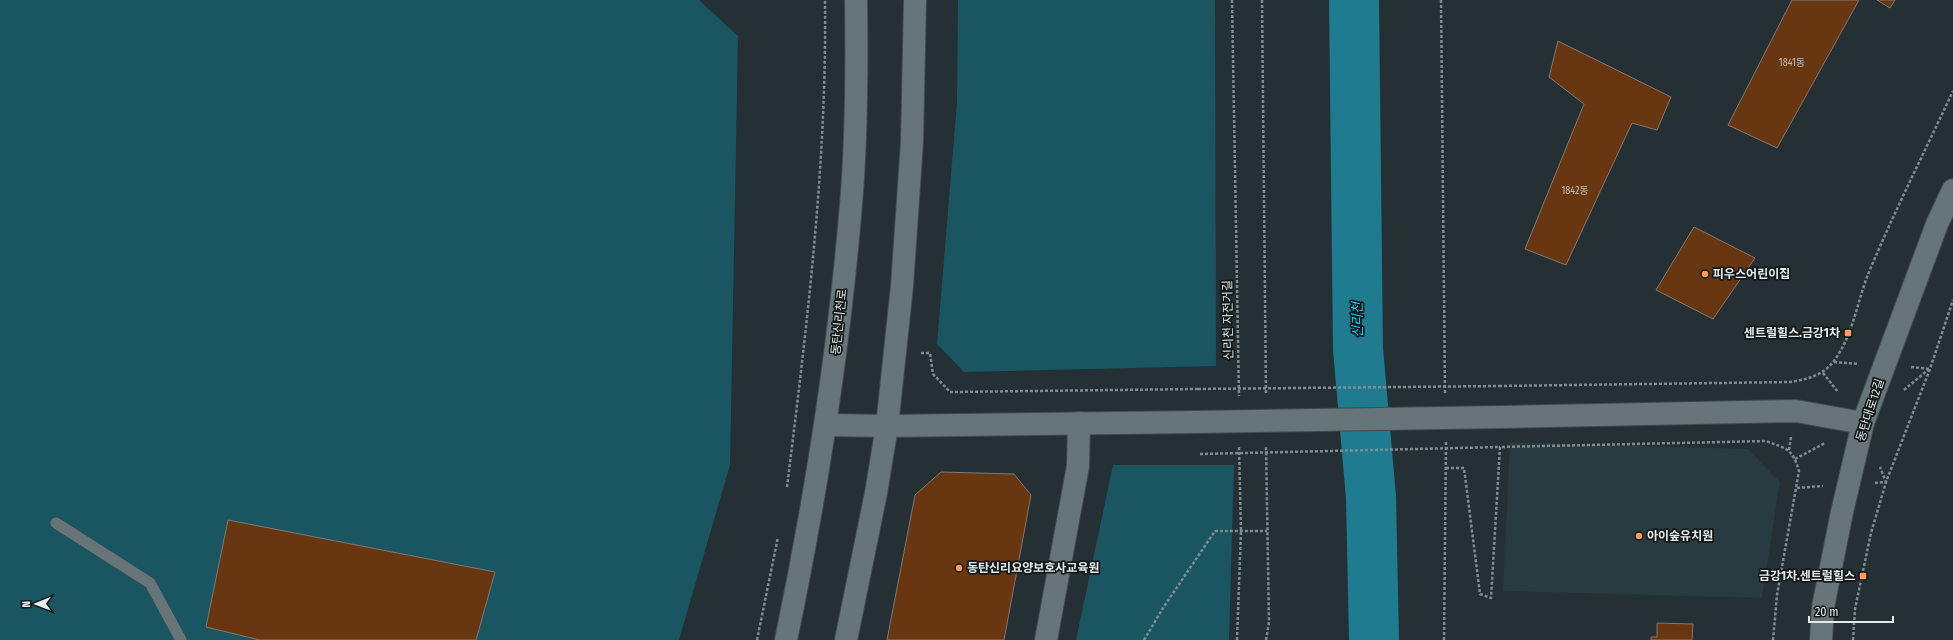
<svg xmlns="http://www.w3.org/2000/svg" width="1953" height="640" viewBox="0 0 1953 640" font-family="'Fira Sans Condensed','Noto Sans KR',sans-serif">
<style>
.built{fill:#273b40}
.green{fill:#1a5562}
.lines{fill:none;stroke-linecap:round;stroke-linejoin:round}
.river{stroke:#1f7b8f;stroke-width:50}
.building{fill:#693612;stroke:#827871}
.service-casing{stroke:#404b4c;stroke-width:12}
.minor-casing{stroke:#404b4c;stroke-width:24}
.tertiary-casing{stroke:#404b4c;stroke-width:24}
.secondary-casing{stroke:#404b4c;stroke-width:24}
.path{stroke:#828c8e;stroke-width:2.5;stroke-dasharray:3 2;stroke-linecap:butt}
.service{stroke:#687578;stroke-width:11}
.minor{stroke:#687578;stroke-width:22}
.tertiary{stroke:#687578;stroke-width:22}
.secondary{stroke:#687578;stroke-width:22}
.tertiary-bridge-casing{stroke:#404b4c;stroke-width:24;stroke-linecap:butt}
.path-bridge{stroke:#828c8e;stroke-width:2.5;stroke-dasharray:3 2;stroke-linecap:butt}
.tertiary-bridge{stroke:#687578;stroke-width:22}
.poi-dot{fill:#ff9b5a;stroke:#121718;stroke-width:1.5}
.labels{text-anchor:middle;stroke-width:3.5;stroke-linejoin:round;paint-order:stroke}
.number-label{font-size:10px;fill:#c4beb6}
.poi-label{font-size:12px;font-weight:bold;fill:#e3ebec;stroke:#121718;text-anchor:start}
.street-label{font-size:12px;fill:#e3ebec;stroke:#121718}
.water-label{font-size:13px;font-style:italic;fill:#29d9fc;stroke:#121718}
</style>
<rect width="100%" height="100%" fill="#243033"/>
<path class="built" d="M 1510,442 L 1748,449 L 1780,482 L 1762,598 L 1503,591 Z"/>
<g class="green">
<path d="M 0,0 L 699,0 L 738,36 L 730,465 L 679,640 L 0,640 Z"/>
<path d="M 958,0 L 1215,0 L 1216,366 L 964,372 L 937,344 L 957,102 Z"/>
<path d="M 1113,465 L 1234,465 L 1229,640 L 1076,640 Z"/>
</g>
<g class="lines">
<path class="river" d="M 1354,0 L 1358,349 L 1371,497 L 1374,640"/>
</g>
<g class="building">
<path d="M 1792,0 L 1859,0 L 1777,148 L 1728,125 Z"/>
<path d="M 1877,0 L 1895,0 L 1890,8 Z"/>
<path d="M 1558,41 L 1671,97 L 1657,130 L 1632,123 L 1566,265 L 1525,249 L 1584,104 L 1549,77 Z"/>
<path d="M 1694,227 L 1755,258 L 1713,319 L 1656,290 Z"/>
<path d="M 941,472 L 1014,474 L 1031,495 L 1004,640 L 887,640 L 915,495 Z"/>
<path d="M 228,520 L 495,572 L 476,640 L 260,640 L 206,627 Z"/>
<path d="M 1657,623 L 1693,624 L 1692,640 L 1651,640 L 1651,637 L 1657,637 Z"/>
</g>
<g class="lines">
<g class="service-casing">
<path id="service" d="M 56,523 L 150,583 L 181,640"/>
</g>
<g class="minor-casing">
<path id="minor" d="M 1046,640 L 1078,466 L 1079,423"/>
</g>
<g class="tertiary-casing">
<g id="tertiary">
<path d="M 1503,417 L 1796,411 L 1863,423"/>
<path d="M 826,425 L 887,426 L 1196,422"/>
<path d="M 1821,640 L 1823,607 L 1842,512 L 1863,423 L 1937,224 L 1953,190"/>
</g>
</g>
<g class="secondary-casing">
<g id="secondary">
<path d="M 786,640 C 816,496 839,351 851,204 C 857,136 857,68 856,0"/>
<path d="M 846,640 L 876,493 L 887,426 L 902,286 L 912,142 L 915,0"/>
</g>
</g>
<g class="path">
<path d="M 1232,0 L 1239,396"/>
<path d="M 1262,0 L 1266,395"/>
<path d="M 1441,0 L 1445,393"/>
<path d="M 921,353 L 930,353 L 933,374 L 950,392 L 1198,389"/>
<path d="M 1834,362 L 1859,364"/>
<path d="M 1911,367 L 1930,369"/>
<path d="M 1823,373 L 1838,392"/>
<path d="M 1499,386 L 1791,382 C 1808,379 1823,375 1833,362 C 1853,337 1857,301 1869,272 C 1895,210 1925,151 1953,91"/>
<path d="M 1904,390 L 1929,369"/>
<path d="M 1789,450 L 1791,437"/>
<path d="M 1795,459 L 1825,443"/>
<path d="M 1446,468 L 1464,468 L 1480,594 L 1491,598 L 1500,447 L 1766,441 C 1787,449 1792,448 1799,471 L 1777,595 L 1773,640"/>
<path d="M 1875,483 L 1886,482 L 1880,467"/>
<path d="M 787,487 C 807,325 827,163 825,0"/>
<path d="M 1797,488 L 1823,486"/>
<path d="M 757,640 L 778,537"/>
<path d="M 1144,640 L 1163,608 L 1215,531 L 1267,531"/>
<path d="M 1237,640 L 1241,531 L 1239,447"/>
<path d="M 1266,640 L 1269,622 L 1266,446"/>
<path d="M 1444,640 L 1446,442"/>
<path d="M 1853,640 L 1855,609 L 1871,533 L 1886,482 L 1930,369 L 1953,300"/>
</g>
<use href="#service" class="service"/>
<use href="#minor" class="minor"/>
<use href="#tertiary" class="tertiary"/>
<use href="#secondary" class="secondary"/>
<g class="tertiary-bridge-casing">
<path id="tertiary-bridge" d="M 1196,422 L 1503,417"/>
</g>
<g class="path-bridge">
<path d="M 1198,389 L 1499,386"/>
<path d="M 1200,454 L 1500,447"/>
</g>
<use href="#tertiary-bridge" class="tertiary-bridge"/>
</g>
<g class="poi-dot">
<circle cx="1705" cy="274" r="4"/>
<rect x="1844" y="329" width="8" height="8" rx="2"/>
<circle cx="1639" cy="536" r="4"/>
<circle cx="959" cy="568" r="4"/>
<rect x="1859" y="572" width="8" height="8" rx="2"/>
</g>
<g class="labels">
<g class="number-label">
<text x="1792" y="66">1841동</text>
<text x="1575" y="194">1842동</text>
</g>
<g class="poi-label">
<text x="1713" y="278">피우스어린이집</text>
<text x="1840" y="337" text-anchor="end">센트럴힐스.금강1차</text>
<text x="1647" y="540">아이숲유치원</text>
<text x="967" y="572">동탄신리요양보호사교육원</text>
<text x="1855" y="580" text-anchor="end">금강1차.센트럴힐스</text>
</g>
<g class="street-label">
<text transform="translate(1228 320) rotate(-91)" y="4">신리천 자전거길</text>
<text transform="translate(839 322) rotate(-84)" y="4">동탄신리천로</text>
<text transform="translate(1870 410) rotate(-72)" y="4">동탄대로12길</text>
</g>
<g class="water-label">
<text transform="translate(1357 320) rotate(-91)" y="5">신리천</text>
</g>
</g>
<g transform="translate(36 604) rotate(269)" stroke="#121718" stroke-width="3" paint-order="stroke">
<path d="M0-3L7 15L0 10L-7 15Z" fill="#e3ebec"/>
<text y="-6" font-size="11" font-weight="bold" text-anchor="middle" fill="#e3ebec">N</text>
</g>
<path d="M1809 616v6h84v-6" fill="none" stroke="#e3ebec" stroke-width="2"/>
<text x="1815" y="616" font-size="12" fill="#e3ebec" stroke="#121718" stroke-width="3" paint-order="stroke">20 m</text>
</svg>
